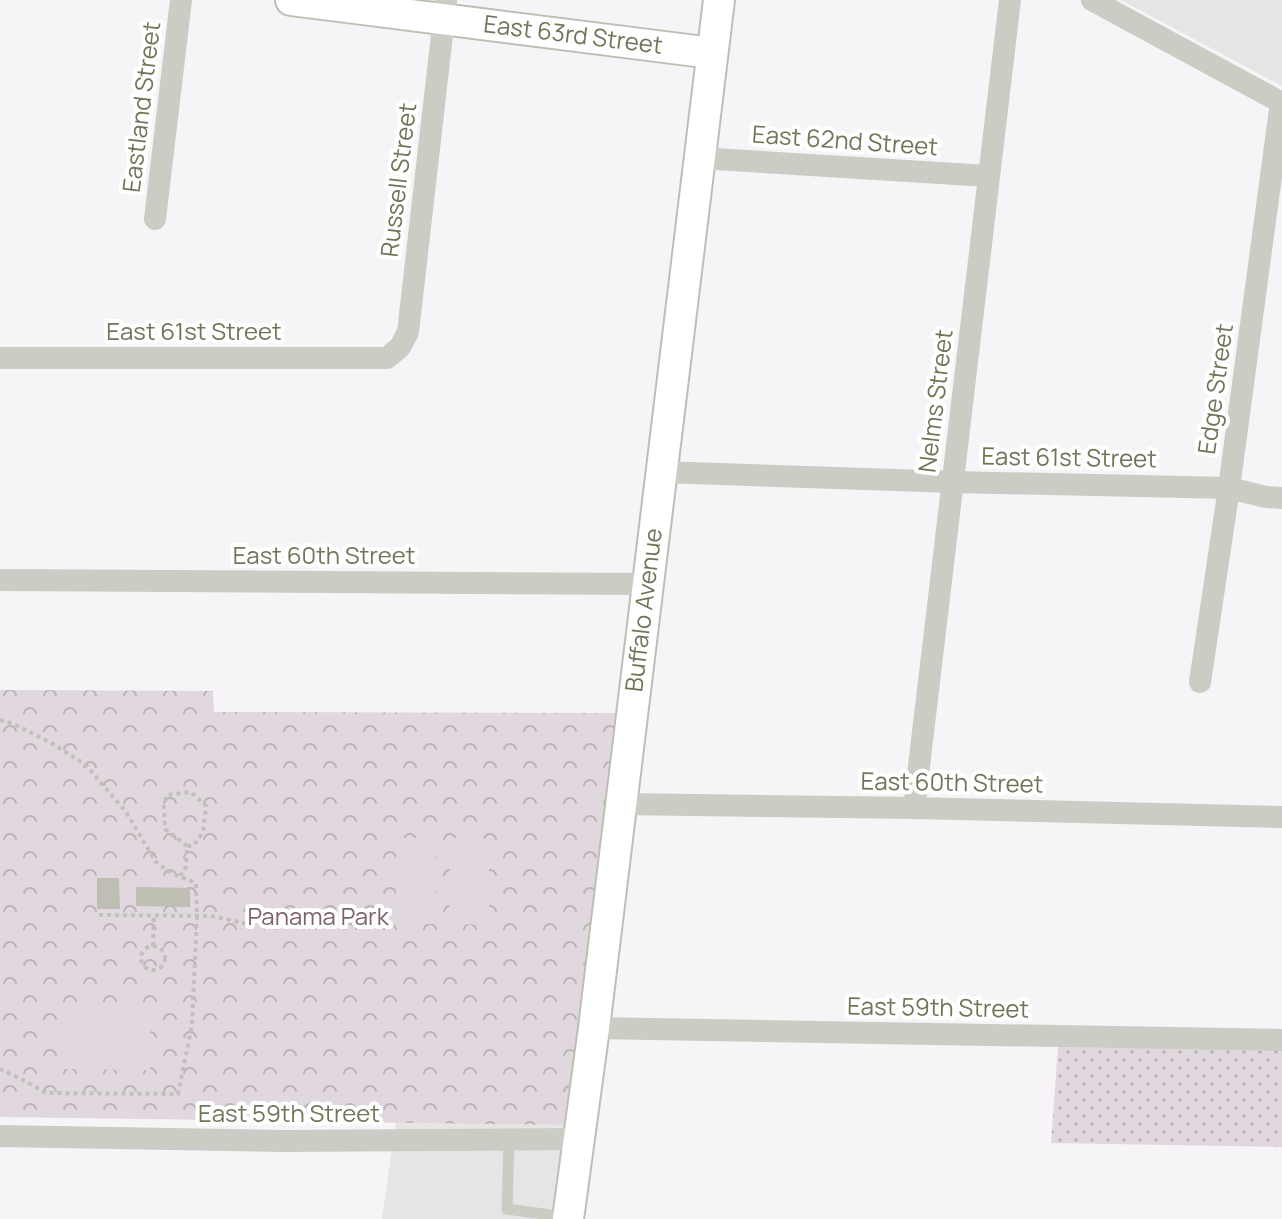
<svg xmlns="http://www.w3.org/2000/svg" width="1282" height="1219" viewBox="0 0 1282 1219" font-family="Manrope,sans-serif">
<style>
.built{fill:#e6e5e5}
.grass{fill:url(#grass-dots)}
.park{fill:url(#park-crowns)}
.pitch{fill:#e1d7de}
.building{fill:#bebeb2}
.lines{fill:none;stroke-linecap:round;stroke-linejoin:round}
.secondary-casing{stroke:#bdbfb4;stroke-width:34}
.path{stroke:#c0c1bb;stroke-width:4;stroke-dasharray:4 4;stroke-linecap:butt}
.lane{stroke:#cbccc4;stroke-width:11}
.street{stroke:#cbccc4;stroke-width:22}
.secondary{stroke:#fff;stroke-width:30}
.labels{text-anchor:middle;stroke-width:8;stroke-linejoin:round;paint-order:stroke}
.street-label{font-size:24px;fill:#717558;stroke:#fff}
.park-label{font-size:24px;fill:#7d6371;stroke:#fff}
</style>
<defs>
<pattern id="grass-dots" width="8" height="8" patternUnits="userSpaceOnUse" patternTransform="scale(2)"><rect width="8" height="8" fill="#e1d7de"/><path d="M2 2h.1M6 6h.1" fill="none" stroke="#bbb3b7" stroke-width="1.8" stroke-linecap="round"/></pattern>
<pattern id="park-crowns" width="20" height="18" patternUnits="userSpaceOnUse" patternTransform="scale(2)"><rect width="20" height="18" fill="#e1d7de"/><path d="M2 6a3 3 0 1 1 6 0M12 15a3 3 0 1 1 6 0" fill="none" stroke="#bbb3b7"/></pattern>
</defs>
<rect width="100%" height="100%" fill="#f6f4f7"/>
<g class="built">
<path d="M 1121,0 L 1282,0 L 1282,86 L 1168,25 Z"/>
<path d="M 396,1122 L 569,1125 L 557,1219 L 382,1219 Z"/>
</g>
<path class="grass" d="M 1058,1047 L 1282,1050 L 1282,1147 L 1051,1143 Z"/>
<path class="park" d="M 0,690 L 213,691 L 214,712 L 618,713 L 569,1125 L 0,1117 Z"/>
<g class="pitch">
<rect x="396" y="838" width="40" height="86"/>
<path d="M 450,838 L 489,839 L 489,925 L 449,924 Z"/>
<path d="M 61,1003 L 151,1004 L 150,1070 L 61,1069 Z"/>
</g>
<g class="building">
<path d="M 97,878 L 119,878 L 120,909 L 97,909 Z"/>
<path d="M 136,887 L 190,888 L 190,907 L 136,906 Z"/>
</g>
<g class="lines">
<g class="secondary-casing">
<g id="secondary">
<path d="M 291,0 L 712,53"/>
<path d="M 568,1219 L 594,1028 L 719,0"/>
</g>
</g>
<g class="path">
<path d="M 0,720 L 14,724 L 53,744 L 86,765 L 126,812 L 156,862 L 171,873 L 196,883 L 197,915 L 192,1025 L 178,1094 L 46,1093 L 25,1081 L 0,1069"/>
<path d="M 180,876 L 186,867 L 187,846 L 194,845 L 203,832 L 206,806 L 191,792 L 167,795 L 164,805 L 165,829 L 187,846"/>
<path d="M 99,915 L 211,916 L 248,924"/>
<path d="M 153,946 L 154,915"/>
<circle cx="153" cy="958" r="12"/>
</g>
<path class="lane" d="M 509,1140 L 507,1209 L 565,1217"/>
<g class="street">
<path d="M 1092,0 L 1282,103"/>
<path d="M 699,158 L 988,176"/>
<path d="M 155,219 L 181,0"/>
<path d="M 0,358 L 387,358 L 400,347 L 408,332 L 446,0"/>
<path d="M 661,472 L 953,482 L 1229,488 L 1266,497 L 1282,498"/>
<path d="M 0,580 L 647,584"/>
<path d="M 1200,682 L 1229,488 L 1281,102"/>
<path d="M 621,804 L 914,808 L 1282,817"/>
<path d="M 914,808 L 1010,0"/>
<path d="M 594,1028 L 1282,1040"/>
<path d="M 0,1136 L 283,1141 L 578,1139"/>
</g>
<use href="#secondary" class="secondary"/>
</g>
<g class="labels">
<g class="street-label">
<text transform="translate(573 35) rotate(7)" y="8">East 63rd Street</text>
<text transform="translate(142 107) rotate(-83)" y="8">Eastland Street</text>
<text transform="translate(845 141) rotate(4)" y="8">East 62nd Street</text>
<text transform="translate(399 180) rotate(-83)" y="8">Russell Street</text>
<text x="194" y="340">East 61st Street</text>
<text transform="translate(1216 389) rotate(-82)" y="8">Edge Street</text>
<text transform="translate(936 401) rotate(-83)" y="8">Nelms Street</text>
<text transform="translate(1069 458) rotate(1)" y="8">East 61st Street</text>
<text x="324" y="564">East 60th Street</text>
<text transform="translate(644 610) rotate(-83)" y="8">Buffalo Avenue</text>
<text transform="translate(952 783) rotate(1)" y="8">East 60th Street</text>
<text transform="translate(938 1008) rotate(1)" y="8">East 59th Street</text>
<text x="289" y="1122">East 59th Street</text>
</g>
<g class="park-label">
<text x="318" y="925">Panama Park</text>
</g>
</g>
</svg>
